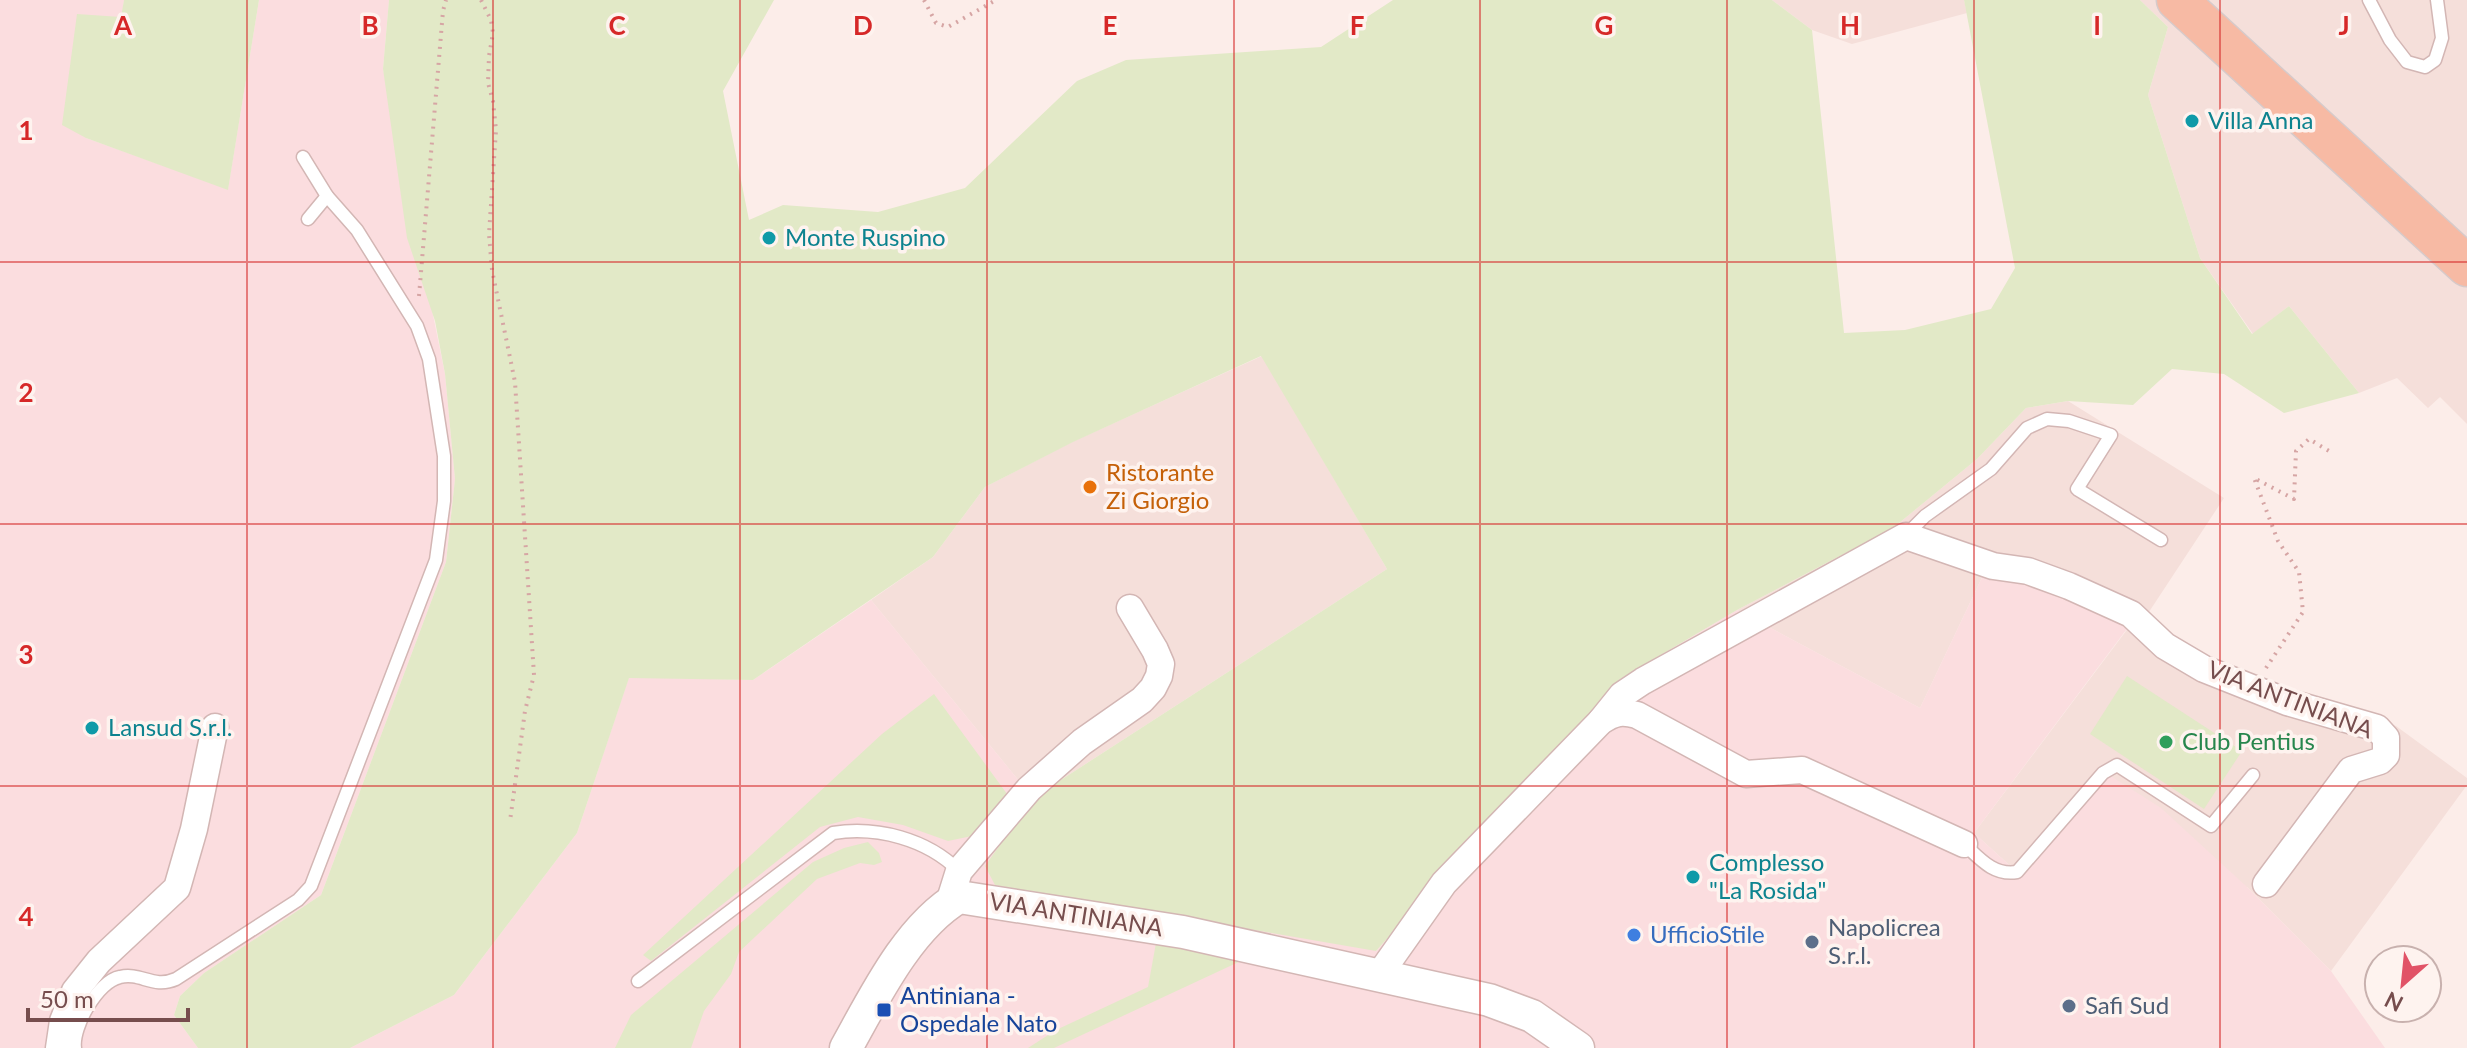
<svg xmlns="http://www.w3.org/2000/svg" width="2467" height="1048" viewBox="0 0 2467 1048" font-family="Lato,sans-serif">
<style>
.residential{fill:#f5dfda}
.commercial{fill:#fbdddf}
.green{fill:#e2e9c7}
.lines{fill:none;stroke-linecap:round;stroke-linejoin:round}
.service-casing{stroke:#d3b6b4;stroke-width:15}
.minor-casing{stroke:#d3b6b4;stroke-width:29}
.tertiary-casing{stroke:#d3b6b4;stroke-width:35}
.primary-casing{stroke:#d6caca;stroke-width:43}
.path{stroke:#d6a5a4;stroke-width:4;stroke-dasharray:2 6;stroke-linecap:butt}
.service{stroke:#fff;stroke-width:12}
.minor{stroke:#fff;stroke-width:26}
.tertiary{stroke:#fff;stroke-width:32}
.primary{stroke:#f7baa4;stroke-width:40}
.grid{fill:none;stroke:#d62828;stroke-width:2;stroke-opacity:0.55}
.culture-dot{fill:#0f9aa8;stroke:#fef3ef;stroke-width:3}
.food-dot{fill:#e8710a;stroke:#fef3ef;stroke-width:3}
.leisure-dot{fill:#2e9e5b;stroke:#fef3ef;stroke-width:3}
.shop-dot{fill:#3f7fe0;stroke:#fef3ef;stroke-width:3}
.service-dot{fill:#5c6f8a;stroke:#fef3ef;stroke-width:3}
.transit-dot{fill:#1a4fb4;stroke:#fef3ef;stroke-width:3}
.labels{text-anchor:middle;stroke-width:7;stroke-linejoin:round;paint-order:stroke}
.culture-label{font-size:24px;fill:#0d838f;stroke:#fef3ef;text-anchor:start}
.food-label{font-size:24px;fill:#c56008;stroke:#fef3ef;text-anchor:start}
.street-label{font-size:24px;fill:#764d4d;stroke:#fef3ef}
.leisure-label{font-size:24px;fill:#27864d;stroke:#fef3ef;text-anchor:start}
.service-label{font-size:24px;fill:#4e5e75;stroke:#fef3ef;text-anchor:start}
.shop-label{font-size:24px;fill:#366cbe;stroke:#fef3ef;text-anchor:start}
.transit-label{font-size:24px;fill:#164399;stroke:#fef3ef;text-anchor:start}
.grid-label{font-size:26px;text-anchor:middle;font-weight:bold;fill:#d62828;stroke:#fef3ef;stroke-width:7;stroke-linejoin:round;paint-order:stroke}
</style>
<rect width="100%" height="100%" fill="#fcede9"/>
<g class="residential">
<path d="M 1772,0 L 1964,0 L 1967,13 L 1852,44 L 1812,30 Z"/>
<path d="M 2140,0 L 2467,0 L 2467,424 L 2440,397 L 2428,408 L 2397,378 L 2359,393 L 2289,306 L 2253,334 L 2200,258 L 2148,95 L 2168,27 Z"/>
<path d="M 1262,356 L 1387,569 L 1033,798 L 871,600 L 933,557 L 985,487 L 1072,442 Z"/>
<path d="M 2068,401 L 2224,498 L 2143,621 L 2246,680 L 2396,726 L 2467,778 L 2467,785 L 2331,971 L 2247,887 L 2017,872 L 1974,833 L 2132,623 L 1986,569 L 1920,708 L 1737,610 L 1893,528 L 1977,459 L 2026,408 Z"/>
</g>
<g class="commercial">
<path d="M 0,0 L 124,0 L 122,17 L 86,138 L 228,189 L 259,0 L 389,0 L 383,69 L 445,374 L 455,479 L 446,562 L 321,895 L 204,973 L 180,996 L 174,1015 L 198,1048 L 0,1048 Z"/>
<path d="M 1986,569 L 2132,622 L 1974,833 L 2017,872 L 2109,775 L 2161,808 L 2247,887 L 2331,971 L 2385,1048 L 350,1048 L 454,995 L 577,833 L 629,677 L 753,680 L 871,600 L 1033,798 L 1376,951 L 1620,679 L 1737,610 L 1920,708 Z"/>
</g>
<g class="green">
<path d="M 124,0 L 259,0 L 228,190 L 86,138 L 62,125 L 77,14 L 121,17 Z"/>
<path d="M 389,0 L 774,0 L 723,91 L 749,220 L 783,205 L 878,212 L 965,188 L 1077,81 L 1126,60 L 1321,47 L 1393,0 L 1772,0 L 1812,30 L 1844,333 L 1905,330 L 1991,309 L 2015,268 L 1964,0 L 2140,0 L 2168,27 L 2148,95 L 2200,258 L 2252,334 L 2289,306 L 2359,393 L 2284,413 L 2224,374 L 2172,369 L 2133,405 L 2068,401 L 2026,408 L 1977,459 L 1893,528 L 1737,610 L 1620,679 L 1376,951 L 995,885 L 985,866 L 1033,798 L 1387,569 L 1261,356 L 1073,442 L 985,487 L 933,557 L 753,680 L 629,678 L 577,833 L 454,995 L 350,1048 L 198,1048 L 174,1015 L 180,996 L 204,973 L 321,895 L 446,562 L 455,479 L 445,374 L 435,321 L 407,238 L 383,69 Z"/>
<path d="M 2127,676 L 2242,751 L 2204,809 L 2090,734 Z"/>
<path d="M 934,694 L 1010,798 L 972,836 L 948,841 L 903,825 L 858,817 L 820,827 L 651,961 L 643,955 L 882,734 Z"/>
<path d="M 868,842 L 879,853 L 882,862 L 874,865 L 860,863 L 817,879 L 739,952 L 731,974 L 704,1011 L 691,1048 L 615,1048 L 631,1015 L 813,862 L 844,848 Z"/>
<path d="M 1156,943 L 1243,960 L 1054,1048 L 1028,1048 L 1056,1030 L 1148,987 Z"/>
</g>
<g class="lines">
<g class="service-casing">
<g id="service">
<path d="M 2369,0 L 2390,40 L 2407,62 L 2425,67 L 2435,60 L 2442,38 L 2437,0"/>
<path d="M 303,157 L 327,196"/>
<path d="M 1906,535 L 1925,516 L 1991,469 L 2027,428 L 2047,419 L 2069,421 L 2111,435 L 2077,489 L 2161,540"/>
<path d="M 1964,844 C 1980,859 1994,876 2017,872 L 2103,773 L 2117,765 L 2211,826 L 2253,775"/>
<path d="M 638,981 L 833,833 C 877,826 927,839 959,871"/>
<path d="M 75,1048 C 72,1027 98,981 120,977 C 141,972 153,989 176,979 L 298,900 L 311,886 L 436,560 L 444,501 L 444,456 L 429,359 L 417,326 L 357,230 L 327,196 L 308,219"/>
</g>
</g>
<g class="minor-casing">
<g id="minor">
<path d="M 1601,721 L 1622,695 L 1643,681 L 1906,536 L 1993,566 L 2028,571 L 2069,586 L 2131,614 L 2165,646 L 2204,669 L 2287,702 L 2377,728 L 2386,738 L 2386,755 L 2380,761 L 2351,770 L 2266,884"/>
<path d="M 949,903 L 959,871 L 1029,789 L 1082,742 L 1142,700 L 1153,688 L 1159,676 L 1161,664 L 1155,650 L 1130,608"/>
<path d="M 1379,975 L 1444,883 L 1601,721 C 1615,712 1622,711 1637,715 L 1746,774 L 1802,770 L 1964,844"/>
<path d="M 59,1048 L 63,1021 L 75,991 L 99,961 L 177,888 L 194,829 L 215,727"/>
</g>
</g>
<g class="tertiary-casing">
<path id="tertiary" d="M 846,1048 C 874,998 908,927 959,897 L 1183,932 L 1489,1000 L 1532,1016 L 1578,1048"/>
</g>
<g class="primary-casing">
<path id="primary" d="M 2177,0 L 2467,266"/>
</g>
<g class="path">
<path d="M 481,0 L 491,20 L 493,33 L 489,56 L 488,83 L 493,101 L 496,130 L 489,234 L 492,270 L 515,382 L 534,675 L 525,711 L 510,821"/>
<path d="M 924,0 L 936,23 L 948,27 L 996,0"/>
<path d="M 419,296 L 443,11 L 446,0"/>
<path d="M 2266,668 L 2303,612 L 2299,572 L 2278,541 L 2254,478 L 2294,499 L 2296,451 L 2309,439 L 2329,451"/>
</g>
<use href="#service" class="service"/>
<use href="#minor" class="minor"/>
<use href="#tertiary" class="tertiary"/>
<use href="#primary" class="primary"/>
</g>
<path class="grid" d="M 247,0 L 247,1048M 493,0 L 493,1048M 740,0 L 740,1048M 987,0 L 987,1048M 1234,0 L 1234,1048M 1480,0 L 1480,1048M 1727,0 L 1727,1048M 1974,0 L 1974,1048M 2220,0 L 2220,1048M 0,262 L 2467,262M 0,524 L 2467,524M 0,786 L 2467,786"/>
<g class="culture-dot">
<circle cx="2192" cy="121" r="8"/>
<circle cx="769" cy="238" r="8"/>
<circle cx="92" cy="728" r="8"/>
<circle cx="1693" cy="877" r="8"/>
</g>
<circle class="food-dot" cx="1090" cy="487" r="8"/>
<circle class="leisure-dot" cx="2166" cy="742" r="8"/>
<circle class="shop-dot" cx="1634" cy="935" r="8"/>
<g class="service-dot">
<circle cx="1812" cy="942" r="8"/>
<circle cx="2069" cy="1006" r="8"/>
</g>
<rect class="transit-dot" x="876" y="1002" width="16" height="16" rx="4"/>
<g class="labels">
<g class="culture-label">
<text x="2208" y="129">Villa Anna</text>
<text x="785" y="246">Monte Ruspino</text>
<text x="108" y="736">Lansud S.r.l.</text>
<text x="1709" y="871">Complesso<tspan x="1709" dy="28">"La Rosida"</tspan></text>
</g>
<g class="food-label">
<text x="1106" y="481">Ristorante<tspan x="1106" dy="28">Zi Giorgio</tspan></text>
</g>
<g class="street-label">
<text transform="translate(2290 700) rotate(21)" y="8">VIA ANTINIANA</text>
<text transform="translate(1076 915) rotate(9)" y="8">VIA ANTINIANA</text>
</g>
<g class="leisure-label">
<text x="2182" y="750">Club Pentius</text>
</g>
<g class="service-label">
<text x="1828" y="936">Napolicrea<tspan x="1828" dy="28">S.r.l.</tspan></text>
<text x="2085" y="1014">Safi Sud</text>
</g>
<g class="shop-label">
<text x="1650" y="943">UfficioStile</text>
</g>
<g class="transit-label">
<text x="900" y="1004">Antiniana -<tspan x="900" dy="28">Ospedale Nato</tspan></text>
</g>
</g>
<g class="grid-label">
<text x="123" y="35">A</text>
<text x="370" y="35">B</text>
<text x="617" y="35">C</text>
<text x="863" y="35">D</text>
<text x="1110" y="35">E</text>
<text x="1357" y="35">F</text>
<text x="1604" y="35">G</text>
<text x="1850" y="35">H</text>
<text x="2097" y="35">I</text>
<text x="2344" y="35">J</text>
<text x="26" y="140">1</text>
<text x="26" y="402">2</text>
<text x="26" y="664">3</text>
<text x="26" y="926">4</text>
</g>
<g transform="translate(2403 984) rotate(207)"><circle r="38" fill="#fef3ef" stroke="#c8b1ae" stroke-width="2"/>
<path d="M0-6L14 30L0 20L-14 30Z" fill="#e15367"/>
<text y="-12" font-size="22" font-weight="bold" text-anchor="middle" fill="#764d4d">N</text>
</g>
<path d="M28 1008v12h160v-12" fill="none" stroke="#764d4d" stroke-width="4"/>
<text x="40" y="1008" font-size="24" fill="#764d4d" stroke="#fef3ef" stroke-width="6" paint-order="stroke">50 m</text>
</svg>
